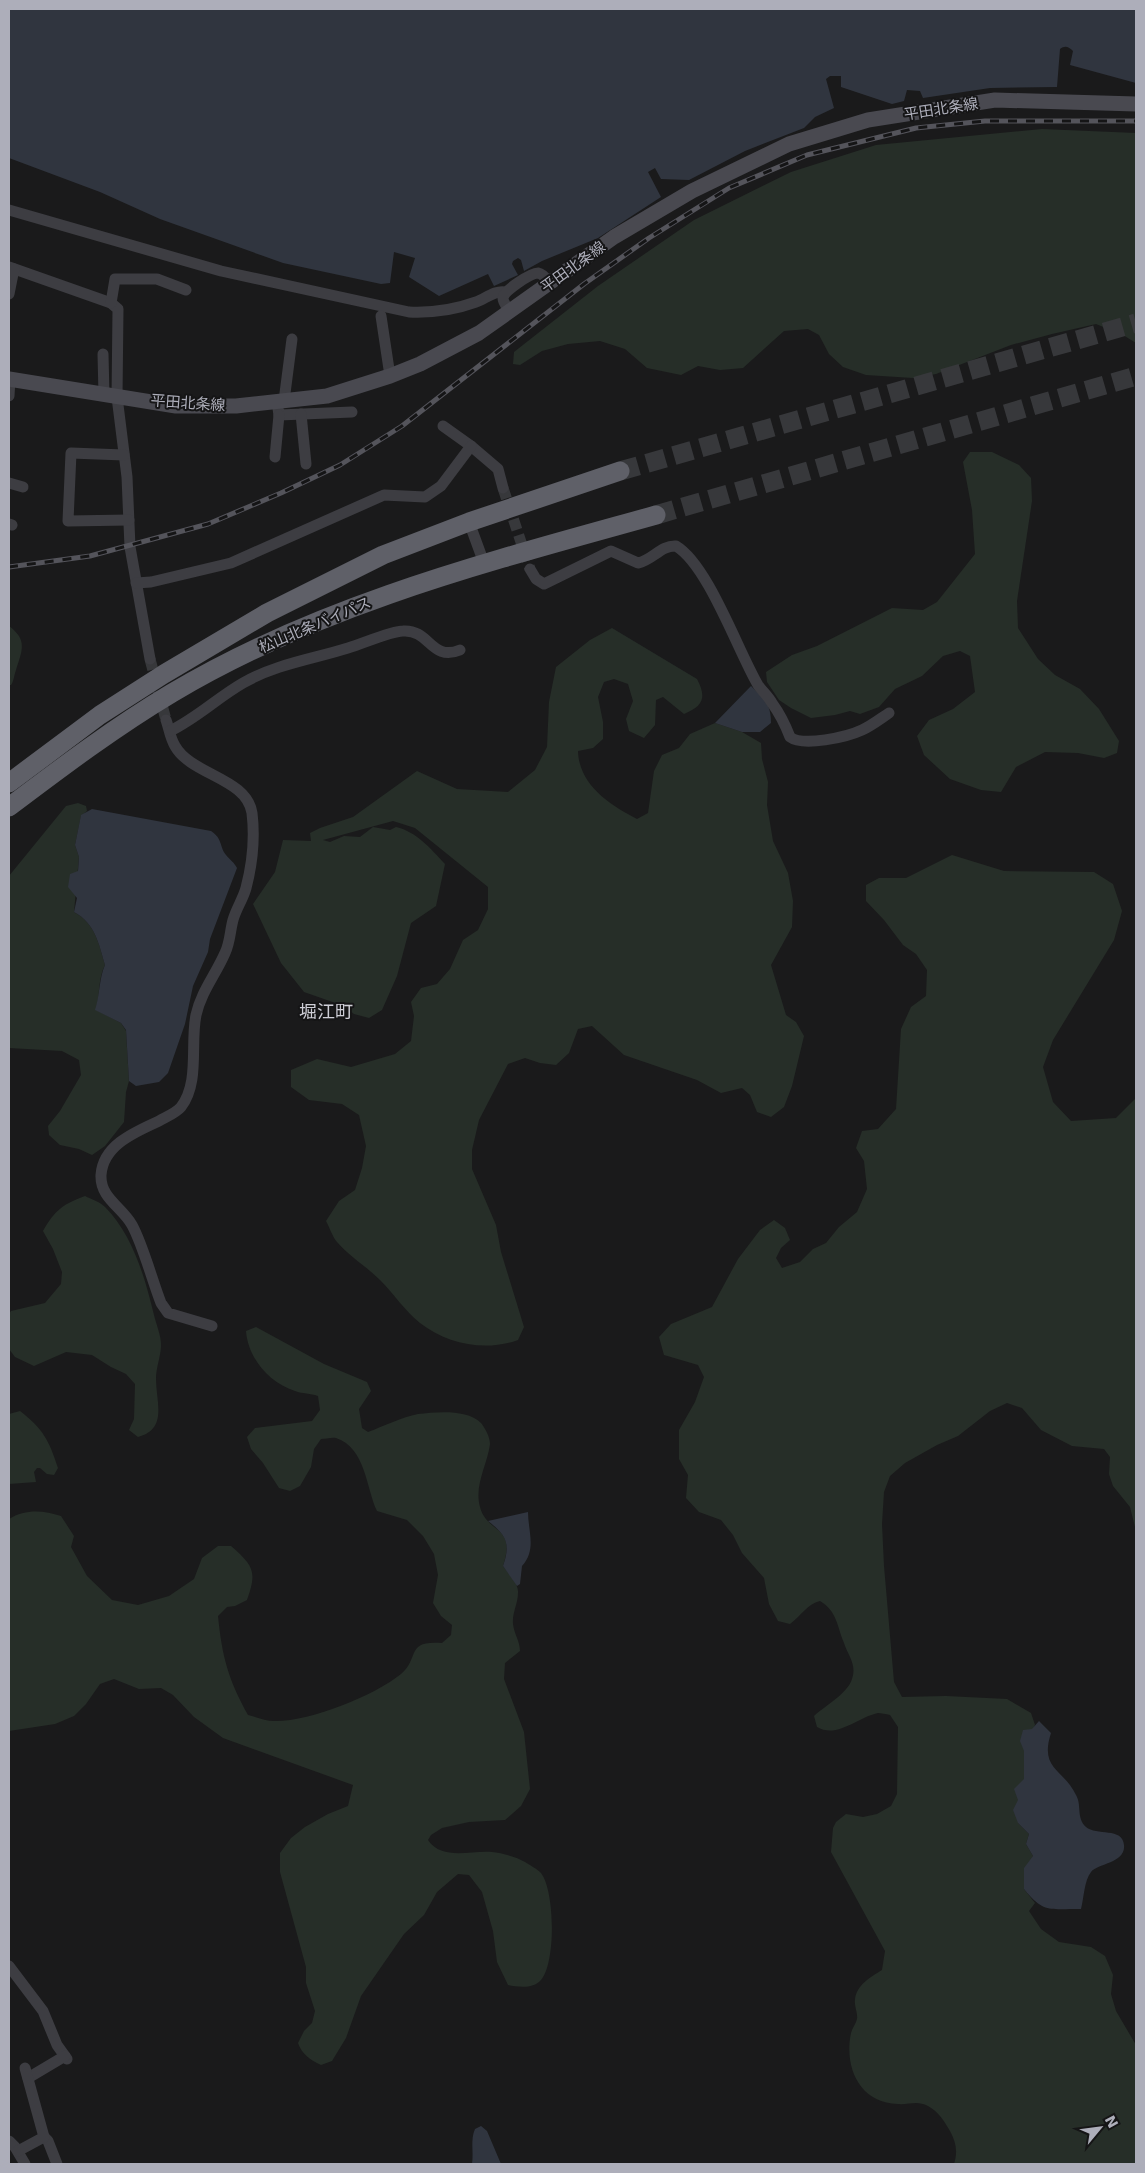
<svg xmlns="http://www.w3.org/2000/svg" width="1145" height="2173" viewBox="0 0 1145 2173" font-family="'DejaVu Sans','Noto Sans JP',sans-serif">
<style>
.green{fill:#262e28}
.water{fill:#30353f}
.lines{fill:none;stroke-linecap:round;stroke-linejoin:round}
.minor-tunnel{stroke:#37383b;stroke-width:11;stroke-dasharray:11 5.5;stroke-linecap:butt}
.trunk-tunnel{stroke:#37383b;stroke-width:19;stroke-dasharray:19 9;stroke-linecap:butt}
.minor{stroke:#3d3d42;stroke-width:11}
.secondary{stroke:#494950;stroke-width:15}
.trunk{stroke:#5f6068;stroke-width:19}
.rail-casing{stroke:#54545b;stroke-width:5}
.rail{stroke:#151516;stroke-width:3;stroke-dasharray:9;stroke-linecap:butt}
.labels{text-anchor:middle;stroke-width:4;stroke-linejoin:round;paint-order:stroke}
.street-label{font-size:15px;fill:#adaeba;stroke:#151516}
.quarter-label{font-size:18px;fill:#ceced6;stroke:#151516}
</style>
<rect width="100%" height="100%" fill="#1a1a1b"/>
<g class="green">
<path d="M 1042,129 L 1136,133 L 1136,343 L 1123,335 L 1096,324 L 1052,334 L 1011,345 L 936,374 L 913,378 L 866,375 L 843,367 L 829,354 L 819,335 L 808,329 L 784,331 L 743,368 L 720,370 L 698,366 L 681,375 L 647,368 L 625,349 L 600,341 L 568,344 L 542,351 L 520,365 L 513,364 L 514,352 L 598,286 L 694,220 L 791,172 L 876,145 Z"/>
<path d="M 970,452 L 992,452 L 1019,465 L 1031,478 L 1032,501 L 1017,601 L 1018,628 L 1038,659 L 1055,675 L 1080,689 L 1099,709 L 1119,741 L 1117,753 L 1104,758 L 1078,753 L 1045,752 L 1016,767 L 1001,792 L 981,790 L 950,779 L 924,755 L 917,736 L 929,720 L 953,709 L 975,692 L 970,656 L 960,651 L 943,656 L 922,676 L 895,689 L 879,707 L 860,714 L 850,711 L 835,715 L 811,718 L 791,708 L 779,700 L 767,682 L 766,672 L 792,655 L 817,646 L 892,608 L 923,610 L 937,602 L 975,554 L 972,510 L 963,462 Z"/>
<path d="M 9,626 C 28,640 22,651 16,670 C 14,675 14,681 11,685 L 9,685 Z"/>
<path d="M 612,628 L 697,679 C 707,698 703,706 684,714 L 663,697 L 656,700 L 655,725 L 644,738 L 629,731 L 626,719 L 633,701 L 628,684 L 614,679 L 604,682 L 598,697 L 603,722 L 603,739 L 593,748 L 578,751 C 579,785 610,805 637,819 L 648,813 L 654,771 L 662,755 L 679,748 L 690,734 L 715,723 L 742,732 L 761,743 L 762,759 L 768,782 L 767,805 L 773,841 L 788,873 L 793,901 L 792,927 L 771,965 L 786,1015 L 796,1022 L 804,1036 L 792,1086 L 784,1107 L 771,1117 L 757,1112 L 750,1095 L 742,1088 L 721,1093 L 697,1080 L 624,1055 L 592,1026 L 578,1029 L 569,1053 L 556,1065 L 540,1063 L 525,1058 L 508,1064 L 479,1120 L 472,1150 L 472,1169 L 496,1225 L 501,1252 L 524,1327 L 518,1340 C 485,1352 447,1344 420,1323 C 404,1310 394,1294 380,1280 C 367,1267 349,1256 337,1242 C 332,1236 330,1228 326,1221 L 339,1201 L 355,1190 L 362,1168 L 366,1146 L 359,1115 L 342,1104 L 309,1100 L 291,1087 L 291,1070 L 317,1059 L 351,1067 L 395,1054 L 411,1041 L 414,1016 L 411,1002 L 421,988 L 437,984 L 450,969 L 463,940 L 478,930 L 488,909 L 488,887 L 415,828 L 393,821 L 323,840 L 330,842 L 344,836 L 360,837 L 373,827 L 390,830 L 396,827 C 417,832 430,848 445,864 L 436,906 L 411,923 L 397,976 L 382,1010 L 369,1018 L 354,1014 L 344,1006 L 304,992 L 281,963 L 253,904 L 275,872 L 283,840 L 311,841 L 310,833 L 320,828 L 353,817 L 417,771 L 457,789 L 508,792 L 535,770 L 547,747 L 549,702 L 556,667 L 590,640 Z"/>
<path d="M 78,803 L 86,806 L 87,811 L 81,816 L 75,845 L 79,857 L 74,912 C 95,923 99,944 105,965 C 98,978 100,995 96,1010 L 121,1023 L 126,1031 L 129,1081 L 126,1092 L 124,1122 L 105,1146 L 92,1155 L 79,1149 L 60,1145 L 49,1135 L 48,1126 L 60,1111 L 81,1075 L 79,1060 L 62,1051 L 9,1048 L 9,876 L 66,806 Z"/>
<path d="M 952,855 L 1004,871 L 1094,872 L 1113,884 L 1122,911 L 1114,940 L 1053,1040 L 1043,1067 L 1053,1102 L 1071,1121 L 1116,1118 L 1136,1098 L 1136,1531 L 1130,1507 L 1113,1486 L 1109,1474 L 1110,1457 L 1104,1449 L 1072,1446 L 1041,1430 L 1022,1408 L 1007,1403 L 990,1411 L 958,1436 L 937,1445 L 905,1463 L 890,1476 L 884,1492 L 882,1524 L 884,1566 L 894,1682 L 902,1697 L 946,1696 L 1007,1699 L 1031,1713 L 1035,1725 L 1024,1751 L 1024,1780 L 1018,1800 L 1018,1823 L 1029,1834 L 1026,1844 L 1033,1856 L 1024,1889 L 1035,1903 L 1029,1911 L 1041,1929 L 1059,1942 L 1091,1947 L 1105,1956 L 1113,1975 L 1111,1994 L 1116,2011 L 1136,2045 L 1136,2164 L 954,2164 C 958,2152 956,2142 950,2131 C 944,2121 939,2112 928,2106 C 917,2100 909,2105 898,2104 C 859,2103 844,2067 851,2033 C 852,2028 856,2024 857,2019 C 858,2013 854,2006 855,2000 C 856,1985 871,1977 882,1970 L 885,1951 L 831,1852 L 833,1828 L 836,1822 L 846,1814 L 863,1817 L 877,1814 L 891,1806 L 897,1794 L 898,1727 L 890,1715 C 886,1714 881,1713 878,1713 C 858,1717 837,1739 817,1727 L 814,1716 C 825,1706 848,1693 852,1679 C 857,1664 848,1656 844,1643 C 837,1626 837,1611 820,1601 C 807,1604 801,1616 790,1624 L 778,1621 L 769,1604 L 764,1578 L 742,1553 L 733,1535 L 721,1520 L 699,1512 L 686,1498 L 688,1475 L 679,1459 L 679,1430 L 695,1402 L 704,1377 L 698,1365 L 664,1355 L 659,1337 L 671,1324 L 712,1307 L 738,1259 L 760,1230 L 774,1220 L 785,1228 L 790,1240 L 781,1248 L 776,1258 L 782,1268 L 800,1262 L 813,1249 L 826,1243 L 839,1227 L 857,1212 L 867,1189 L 864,1161 L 856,1148 L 862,1131 L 878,1129 L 896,1109 L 901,1029 L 911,1007 L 926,996 L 927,970 L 916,954 L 903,945 L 884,920 L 866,901 L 866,885 L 879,878 L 906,878 Z"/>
<path d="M 85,1196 C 91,1199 100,1202 105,1207 C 133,1235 145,1278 154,1315 C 156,1324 161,1335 161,1345 C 161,1356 156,1367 156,1379 C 156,1402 168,1429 138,1437 L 129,1430 L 134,1419 L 135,1384 L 126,1374 L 111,1367 L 92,1355 L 66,1352 L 34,1366 L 15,1357 L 9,1349 L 9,1314 L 11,1311 L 45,1303 L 61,1284 L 62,1272 L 53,1249 L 43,1231 C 55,1210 63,1204 85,1196 Z"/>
<path d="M 256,1327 L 324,1364 L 367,1382 L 371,1391 L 359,1409 L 362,1428 L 368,1432 C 384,1426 402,1417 418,1414 C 437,1412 467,1409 481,1423 C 485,1428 490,1437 490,1444 C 487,1466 474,1485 480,1507 C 487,1534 517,1525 503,1566 C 508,1573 519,1584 518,1593 C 518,1604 512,1613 513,1624 C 514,1634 520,1641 520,1651 L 505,1663 L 504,1679 L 524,1732 L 530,1789 L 521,1806 L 505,1820 L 469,1822 L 442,1828 L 431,1835 L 428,1840 C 442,1861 471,1850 492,1852 C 502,1853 517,1857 525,1862 C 530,1865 537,1869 541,1873 C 555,1891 556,1963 541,1980 C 533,1989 519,1987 508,1985 L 497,1962 L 493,1931 L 482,1892 L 469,1875 L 458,1874 L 437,1892 L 424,1915 L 404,1934 L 361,1996 L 346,2038 L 332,2061 L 321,2065 C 310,2060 302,2054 298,2043 L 304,2031 L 312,2023 L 315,2011 L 306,1983 L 306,1967 L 280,1872 L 280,1853 L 291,1838 L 305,1827 L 328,1814 L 348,1806 L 353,1785 L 223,1738 L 194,1717 L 173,1695 L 161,1688 L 139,1689 L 114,1679 L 100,1684 L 86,1704 L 74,1716 L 55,1724 L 9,1731 L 9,1519 C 25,1509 43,1510 61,1516 L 74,1536 L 71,1547 L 87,1576 L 112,1600 L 138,1605 L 169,1596 L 194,1579 L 202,1558 L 218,1546 L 231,1546 C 254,1566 257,1572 247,1600 L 235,1606 L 227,1607 L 218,1616 C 222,1656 228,1679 248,1715 C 256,1717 266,1721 274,1721 C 309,1722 374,1696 401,1674 C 420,1658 405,1640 442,1643 L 451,1635 L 452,1625 L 441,1616 L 433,1603 L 438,1575 L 434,1554 L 423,1536 L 407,1520 L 377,1511 C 366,1488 366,1448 336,1438 C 332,1437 325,1439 321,1439 L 314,1449 L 311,1467 L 300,1486 L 290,1491 L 279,1488 L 263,1463 L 251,1449 L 247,1437 L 255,1428 L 312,1421 L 320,1410 L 318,1396 C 310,1393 303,1394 295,1391 C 269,1383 248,1358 246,1331 Z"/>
<path d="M 20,1411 C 43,1429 49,1440 58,1468 L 54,1475 L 47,1474 L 40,1468 L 37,1468 L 34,1472 L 36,1482 L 9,1484 L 9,1414 Z"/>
</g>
<g class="water">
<path d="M 9,9 L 1136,9 L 1136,83 L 1070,65 L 1073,51 C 1069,47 1065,45 1060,49 L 1057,87 L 990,88 L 923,98 L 920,91 L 907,90 L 904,101 L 892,104 L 841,87 L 841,76 L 830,76 L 826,79 L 834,108 L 815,117 L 804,128 L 745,151 L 689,180 L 661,179 L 655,168 L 648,172 L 661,197 L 598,238 L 542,261 L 524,271 L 521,260 L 518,258 L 513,261 L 512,264 L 518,275 L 494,286 L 488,274 L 439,296 L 409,277 L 415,258 L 394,252 L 390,283 L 381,284 L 283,263 L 160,219 L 100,192 L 9,158 Z"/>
<path d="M 751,686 C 764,699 771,703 771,723 L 760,732 L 742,732 L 715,723 Z"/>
<path d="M 92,809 L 211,831 C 223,839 219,846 226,855 C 230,860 234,862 237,868 L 210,939 L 208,952 L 193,986 L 185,1024 L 168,1073 L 159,1082 L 136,1086 L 129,1081 L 126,1030 L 121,1023 L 95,1010 C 100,995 99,978 105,965 C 99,944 95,923 74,912 L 77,898 L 68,887 L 70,874 L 78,871 L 79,857 L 75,845 L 81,815 Z"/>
<path d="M 528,1512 C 528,1531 537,1550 522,1566 L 520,1584 L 517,1586 L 503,1566 C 511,1543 506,1535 488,1521 Z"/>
<path d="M 1039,1721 L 1051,1733 C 1039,1770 1064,1769 1076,1795 C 1082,1805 1076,1818 1086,1827 C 1096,1836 1123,1827 1124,1845 C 1126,1863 1099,1863 1091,1872 C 1084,1881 1084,1898 1081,1909 C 1050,1908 1045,1915 1024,1889 L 1024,1868 L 1033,1856 L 1026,1844 L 1029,1834 L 1018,1823 L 1013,1810 L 1018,1800 L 1014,1789 L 1024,1779 L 1024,1751 L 1020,1741 L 1023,1730 L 1032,1729 Z"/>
<path d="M 481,2126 L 487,2131 L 501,2164 L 472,2164 C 474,2152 470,2140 475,2129 Z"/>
</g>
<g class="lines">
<g class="minor-tunnel">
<path d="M 503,488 L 530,569"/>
<path d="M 150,659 L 166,720"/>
</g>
<g class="trunk-tunnel">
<path d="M 620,471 L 1136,323"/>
<path d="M 656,515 L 1136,376"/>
</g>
<g class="minor">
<path d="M 9,210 L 221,271 L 409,312 C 432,313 454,310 476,302 C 485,299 495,290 505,292"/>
<path d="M 9,267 L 111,303 L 118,309 L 117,397 L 127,477 L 130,547 L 150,659"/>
<path d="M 9,294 L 14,269"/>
<path d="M 111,303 L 115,279 L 157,279 L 186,290"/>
<path d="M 510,312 C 508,308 503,303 503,298 C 503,291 531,273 538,273 C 544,274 547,280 550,284"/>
<path d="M 381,316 L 390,376"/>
<path d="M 103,354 L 104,395"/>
<path d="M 9,396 L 10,379"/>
<path d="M 284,401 L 292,339"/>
<path d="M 277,402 L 279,415 L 352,412"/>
<path d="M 301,414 L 306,464"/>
<path d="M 443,426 L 471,446 L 498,469 L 503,488"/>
<path d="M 124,455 L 71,453 L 68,521 L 129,520"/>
<path d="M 275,457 L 279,415"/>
<path d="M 9,483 L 23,487"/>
<path d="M 469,522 L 484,563"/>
<path d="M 9,524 L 12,525"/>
<path d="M 530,569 L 536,579 L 544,584 L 611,551 L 638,563 C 653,560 661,545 676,546 C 708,565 738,651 758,685 C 762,691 768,696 772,703 C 780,714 785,724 790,737 C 803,747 847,737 862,730 C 871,726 880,719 889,713"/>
<path d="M 136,583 L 151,582 L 231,563 L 384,495 L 425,497 L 441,486 L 471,446"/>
<path d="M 166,720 C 169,728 170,738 175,746 C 191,775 247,778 252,813 C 255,838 252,865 246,888 C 243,899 236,909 233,920 C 230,931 230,943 225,953 C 216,974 201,992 196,1015 C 190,1044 200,1082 181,1107 C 176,1113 166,1117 159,1121 C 135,1132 103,1145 101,1175 C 100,1198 122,1207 132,1225 C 143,1245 152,1280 161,1303 L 168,1313 L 212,1326"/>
<path d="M 170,731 C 197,718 217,698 243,683 C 276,664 313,659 348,648 C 362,644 391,631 403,631 C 430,629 431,662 460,650"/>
<path d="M 9,1966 L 43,2011 L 57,2045 L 67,2059"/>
<path d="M 28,2078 L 65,2056"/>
<path d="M 44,2137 L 48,2141 L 57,2164"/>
<path d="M 9,2141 L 15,2147 L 25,2164"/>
<path d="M 18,2151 L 44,2137 L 25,2068"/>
</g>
<path class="secondary" d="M 9,379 L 176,406 L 236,406 L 327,396 L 390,376 L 420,364 L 479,333 L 614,237 L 692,191 L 789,144 L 868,120 L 995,100 L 1136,104"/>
<g class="trunk">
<path d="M 9,783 L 100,715 L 164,674 L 267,613 L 383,555 L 469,522 L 620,471"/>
<path d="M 9,807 C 62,767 115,727 172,693 C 321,604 491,561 656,515"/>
</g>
<g class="rail-casing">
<path id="rail" d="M 9,567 L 90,556 L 208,524 L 281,493 L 340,465 L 402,426 L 584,284 L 649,238 L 729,188 L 807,155 L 916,128 L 985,121 L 1136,121"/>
</g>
<use href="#rail" class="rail"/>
</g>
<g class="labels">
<g class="street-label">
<text transform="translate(941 109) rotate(-9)" y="5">平田北条線</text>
<text transform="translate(573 267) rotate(-36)" y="5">平田北条線</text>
<text transform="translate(188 403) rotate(4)" y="5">平田北条線</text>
<text transform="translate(315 625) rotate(-23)" y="5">松山北条バイパス</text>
</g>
<g class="quarter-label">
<text x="326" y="1018">堀江町</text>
</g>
</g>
<rect width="1145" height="2173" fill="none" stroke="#adaeba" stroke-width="20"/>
<g transform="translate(1100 2128) rotate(61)" stroke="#151516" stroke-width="4" paint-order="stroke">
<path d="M0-4L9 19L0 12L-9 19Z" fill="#adaeba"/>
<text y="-8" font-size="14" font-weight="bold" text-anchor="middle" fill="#adaeba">N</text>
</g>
</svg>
